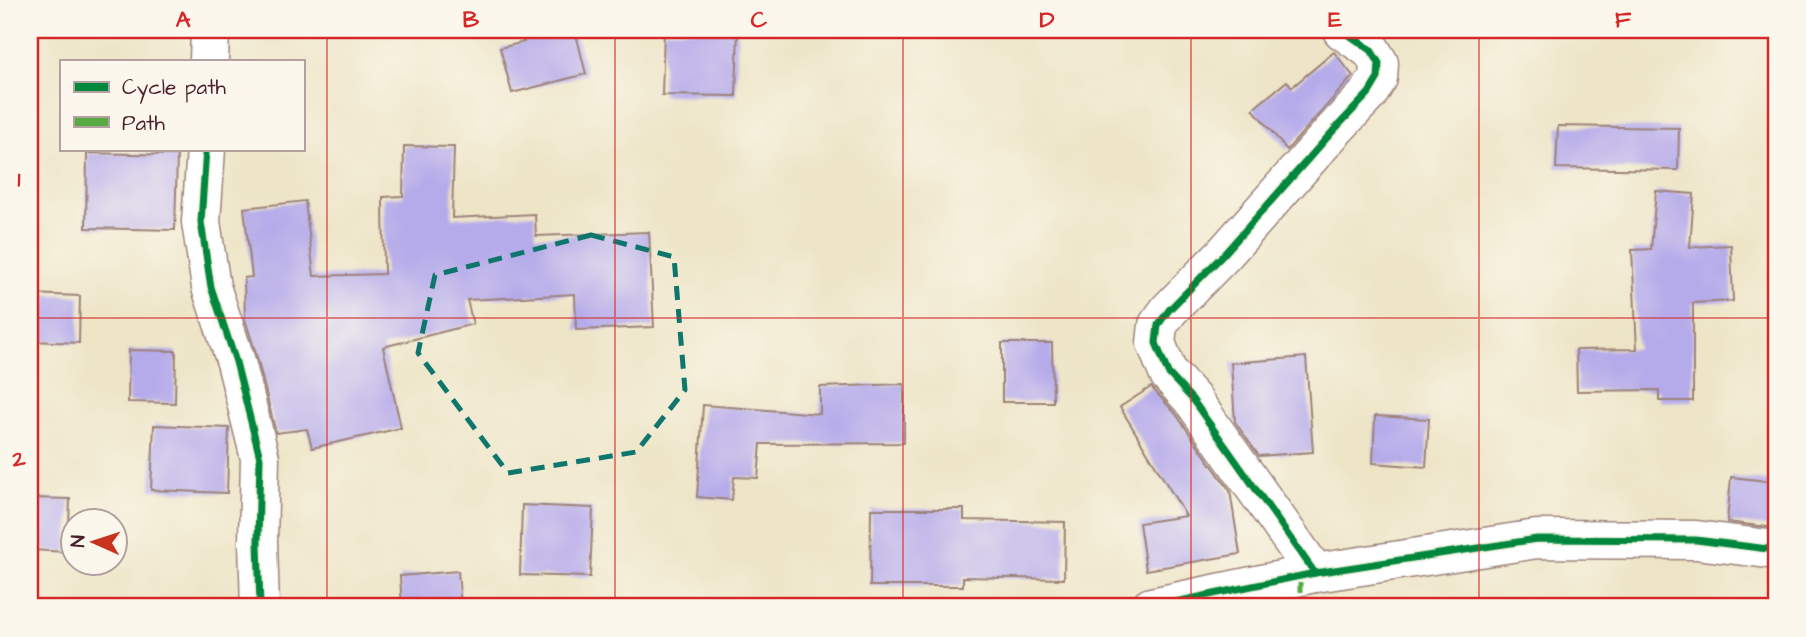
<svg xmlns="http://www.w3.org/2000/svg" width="1806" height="637" viewBox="0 0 1806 637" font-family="'Architects Daughter',sans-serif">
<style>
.building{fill:#b6abea}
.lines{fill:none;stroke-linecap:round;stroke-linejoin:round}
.minor-casing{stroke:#9c8279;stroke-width:41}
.minor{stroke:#fff;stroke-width:38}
.quiet{stroke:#57aa44;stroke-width:5;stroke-dasharray:10 5;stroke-linecap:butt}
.cycleway-casing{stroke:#fbf7ec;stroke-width:11}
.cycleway{stroke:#00873e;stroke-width:7}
.marked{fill:none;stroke:#0f766e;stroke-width:5;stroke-dasharray:14 9;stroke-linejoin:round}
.grid{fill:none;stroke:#d62828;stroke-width:2;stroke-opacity:0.55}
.neatline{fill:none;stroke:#d62828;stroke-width:2.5}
.grid-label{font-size:23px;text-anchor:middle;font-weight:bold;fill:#d62828}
</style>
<rect width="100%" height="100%" fill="#fbf7ec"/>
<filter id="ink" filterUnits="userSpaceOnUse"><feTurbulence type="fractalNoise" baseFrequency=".0143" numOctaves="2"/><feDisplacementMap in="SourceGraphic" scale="14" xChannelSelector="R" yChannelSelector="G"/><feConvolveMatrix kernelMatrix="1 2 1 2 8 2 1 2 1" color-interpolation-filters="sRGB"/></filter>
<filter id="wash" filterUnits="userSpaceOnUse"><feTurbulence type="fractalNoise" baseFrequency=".00686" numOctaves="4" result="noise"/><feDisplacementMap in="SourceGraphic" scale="28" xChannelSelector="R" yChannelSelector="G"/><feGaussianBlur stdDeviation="1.57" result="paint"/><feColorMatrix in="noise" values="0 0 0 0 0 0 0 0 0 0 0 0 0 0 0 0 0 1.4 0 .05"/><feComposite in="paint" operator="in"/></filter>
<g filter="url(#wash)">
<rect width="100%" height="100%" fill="#eee5c7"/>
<g id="blocks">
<g class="building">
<path d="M 521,30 L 575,30 L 586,74 L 512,93 L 500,48 L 524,42 Z"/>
<path d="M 664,30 L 738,30 L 736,96 L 662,95 Z"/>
<path d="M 1334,52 L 1353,76 L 1287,150 L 1253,109 L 1287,81 L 1292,87 Z"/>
<path d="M 1558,126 L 1679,128 L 1678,170 L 1556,168 Z"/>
<path d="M 404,146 L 454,147 L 452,218 L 535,214 L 536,236 L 649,232 L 654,327 L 576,330 L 575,294 L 467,300 L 473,324 L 383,347 L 401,428 L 312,448 L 307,429 L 276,433 L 257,357 L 245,319 L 244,278 L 252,277 L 244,208 L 305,201 L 314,276 L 384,274 L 383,197 L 403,196 Z"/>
<path d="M 87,153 L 177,155 L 175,230 L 86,228 Z"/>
<path d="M 1656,191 L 1694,194 L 1690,247 L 1731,245 L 1733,301 L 1693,303 L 1693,401 L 1659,401 L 1659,390 L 1577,391 L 1576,350 L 1637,349 L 1632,250 L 1651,249 Z"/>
<path d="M 30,294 L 80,296 L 79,343 L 30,341 Z"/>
<path d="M 1002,343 L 1052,343 L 1053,402 L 1002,402 Z"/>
<path d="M 129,350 L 176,351 L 175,403 L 128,402 Z"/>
<path d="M 1306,357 L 1313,452 L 1259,456 L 1235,422 L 1231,363 Z"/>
<path d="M 904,384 L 904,443 L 761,444 L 758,478 L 734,477 L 732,500 L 697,497 L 703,405 L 820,414 L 820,387 Z"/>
<path d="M 1151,387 L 1175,413 L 1230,491 L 1240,554 L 1146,570 L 1139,523 L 1186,516 L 1120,407 Z"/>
<path d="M 1375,416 L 1429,419 L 1426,467 L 1373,463 Z"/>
<path d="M 154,425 L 229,428 L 227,493 L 151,490 Z"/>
<path d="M 1731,477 L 1776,482 L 1776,528 L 1727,522 Z"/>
<path d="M 30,498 L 70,499 L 68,552 L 30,550 Z"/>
<path d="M 522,505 L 593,508 L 590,577 L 520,575 Z"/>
<path d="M 871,509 L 964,509 L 964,520 L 1065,522 L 1064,579 L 963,577 L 963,586 L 870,586 Z"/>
<path d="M 458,571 L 461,607 L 402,607 L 400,576 Z"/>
</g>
</g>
</g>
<g filter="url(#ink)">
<use href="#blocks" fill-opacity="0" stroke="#9c8279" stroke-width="2"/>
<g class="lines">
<g class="minor-casing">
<g id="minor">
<path d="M 209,61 L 210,30"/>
<path d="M 206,149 L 201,222 L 211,287 L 236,362 L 260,458 L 258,542 L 260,607"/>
<path d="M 1315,573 L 1192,399 L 1168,373 L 1156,343 L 1158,325 L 1169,310 L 1224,254 L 1333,131 L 1369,93 L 1378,78 L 1379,63 L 1371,50 L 1342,30"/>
<path d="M 1151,607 L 1315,573 L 1537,539 L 1696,540 L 1776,550"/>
</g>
</g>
<use href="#minor" class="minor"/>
<path class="quiet" d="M 1300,607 L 1300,576"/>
<g class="cycleway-casing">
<g id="cycleway">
<path d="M 206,149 L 201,222 L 211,287 L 236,362 L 260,458 L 258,542 L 260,607"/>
<path d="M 1315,573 L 1192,399 L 1168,373 L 1156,343 L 1158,325 L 1169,310 L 1224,254 L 1333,131 L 1369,93 L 1378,78 L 1379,63 L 1371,50 L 1342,30"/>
<path d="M 1151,607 L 1315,573 L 1537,539 L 1696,540 L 1776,550"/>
</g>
</g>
<use href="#cycleway" class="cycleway"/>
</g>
</g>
<path class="marked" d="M 591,235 L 674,257 L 685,390 L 636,452 L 508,473 L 418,353 L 435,275 Z"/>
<path class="grid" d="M 327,30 L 327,607M 615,30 L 615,607M 903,30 L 903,607M 1191,30 L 1191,607M 1479,30 L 1479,607M 30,318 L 1776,318"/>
<rect width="1806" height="637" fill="none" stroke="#fbf7ec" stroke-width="77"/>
<rect x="60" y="60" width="245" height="91" fill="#fbf7ec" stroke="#b4a19f" stroke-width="2"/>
<rect x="74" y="82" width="35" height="10" fill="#00873e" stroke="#b4a19f" stroke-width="2"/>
<text x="122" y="94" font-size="21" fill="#4a1f2b">Cycle path</text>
<rect x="74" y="117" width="35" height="10" fill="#57aa44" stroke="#b4a19f" stroke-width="2"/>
<text x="122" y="130" font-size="21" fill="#4a1f2b">Path</text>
<g transform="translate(94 542) rotate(273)"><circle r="33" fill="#fbf7ec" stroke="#b4a19f" stroke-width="2"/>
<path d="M0-5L12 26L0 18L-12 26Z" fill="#c8321e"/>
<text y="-10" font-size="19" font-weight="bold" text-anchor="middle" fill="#4a1f2b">N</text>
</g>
<rect x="38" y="38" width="1730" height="560" class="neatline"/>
<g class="grid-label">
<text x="183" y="27">A</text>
<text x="471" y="27">B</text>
<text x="759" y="27">C</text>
<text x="1047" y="27">D</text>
<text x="1335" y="27">E</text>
<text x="1623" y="27">F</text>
<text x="19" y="186">1</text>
<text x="19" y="466">2</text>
</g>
</svg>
